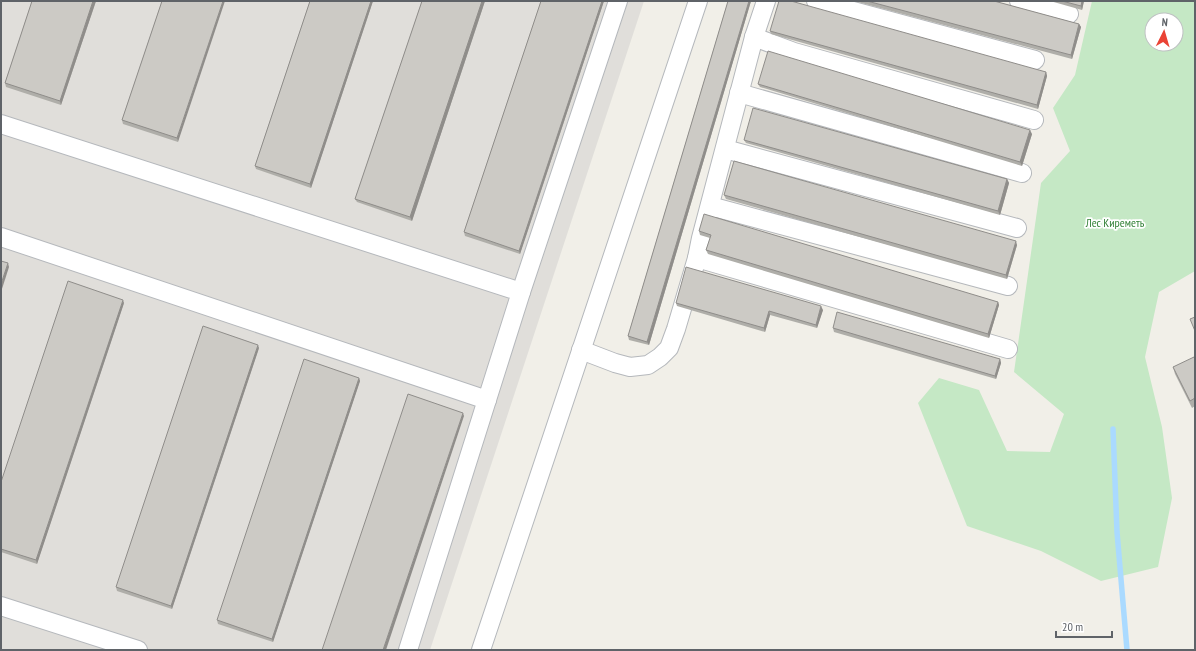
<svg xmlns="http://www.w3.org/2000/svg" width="1196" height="651" viewBox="0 0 1196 651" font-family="'PT Sans Narrow',sans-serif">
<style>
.industrial{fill:#e0deda}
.green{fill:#c5e8c5;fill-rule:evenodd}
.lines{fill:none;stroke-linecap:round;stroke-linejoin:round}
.stream{stroke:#aadaff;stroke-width:5.5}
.minor-casing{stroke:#b5b8bc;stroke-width:20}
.minor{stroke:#fff;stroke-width:18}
.wall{fill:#afaea9}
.shaded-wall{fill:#8f8d8a}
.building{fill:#cccac5;stroke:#8f8d8a}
.labels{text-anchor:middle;stroke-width:3.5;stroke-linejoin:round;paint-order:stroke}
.park-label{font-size:12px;fill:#348238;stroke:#fff}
</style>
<rect width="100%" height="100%" fill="#f1efe8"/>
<path class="industrial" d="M 1,1 L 644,1 L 430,650 L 1,650 Z"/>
<path class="green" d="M 1092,1 L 1195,1 L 1195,271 L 1159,292 L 1145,357 L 1162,427 L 1172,498 L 1158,567 L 1101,581 L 1041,551 L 967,526 L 918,403 L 939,378 L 979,390 L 1007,451 L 1050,452 L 1064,414 L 1014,372 L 1041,183 L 1070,151 L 1053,108 L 1075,75 ZM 1152,20 L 1176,20 L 1176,44 L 1152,44 Z"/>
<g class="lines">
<path class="stream" d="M 1113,429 L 1117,532 L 1127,650"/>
<g class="minor-casing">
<g id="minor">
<path d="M 816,1 L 1035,60"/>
<path d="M 1019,1 L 1069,14"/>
<path d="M 754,37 L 794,52 L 1034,120"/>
<path d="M 739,93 L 1022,173"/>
<path d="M 1,124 L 521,292 L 408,650"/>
<path d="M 725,149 L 1017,228"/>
<path d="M 710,206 L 1008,286"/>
<path d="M 1,237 L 487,400"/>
<path d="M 697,258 L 1008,349"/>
<path d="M 521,292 L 618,1"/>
<path d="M 581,350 L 615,363 L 630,367 L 648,365 L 660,357 L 669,348 L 676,329 L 697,258 L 701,238 L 754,37 L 766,1"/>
<path d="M 1,606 L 138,650"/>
<path d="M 481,650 L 698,1"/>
</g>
</g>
<use href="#minor" class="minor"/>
</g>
<g class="wall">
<path d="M 32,1 L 96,1 L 61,105 L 6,87 L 5,83 Z"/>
<path d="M 162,1 L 178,142 L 123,124 L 122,120 Z"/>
<path d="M 310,1 L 373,1 L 311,188 L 256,169 L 255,166 Z"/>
<path d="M 422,1 L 485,1 L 412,221 L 357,202 L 355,199 Z"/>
<path d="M 541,1 L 604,1 L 520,254 L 465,236 L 464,232 Z"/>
<path d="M 728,1 L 751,1 L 649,345 L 629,340 L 628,336 Z"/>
<path d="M 854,1 L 994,1 L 1079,24 L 1081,27 L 1072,59 Z"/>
<path d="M 1050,1 L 1084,1 L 1082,10 Z"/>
<path d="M 770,31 L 1046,72 L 1047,76 L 1038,109 L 771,34 Z"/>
<path d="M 758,84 L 1032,134 L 1022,166 L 760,87 Z"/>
<path d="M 744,140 L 1007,179 L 1009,183 L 1000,215 L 746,143 Z"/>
<path d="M 724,195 L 1017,245 L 1007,279 L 726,199 Z"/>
<path d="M 699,231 L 998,302 L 999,305 L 989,338 L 708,254 L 706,250 L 710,238 L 700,235 Z"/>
<path d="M 124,303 L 37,564 L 1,552 L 1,482 Z"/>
<path d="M 676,303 L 823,310 L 817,328 L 770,315 L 765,332 L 677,306 Z"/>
<path d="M 833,328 L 1000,359 L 1001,363 L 996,379 L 834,332 Z"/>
<path d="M 259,348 L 172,609 L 117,591 L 116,587 Z"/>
<path d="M 1195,359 L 1195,406 L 1192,408 L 1175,374 L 1173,367 Z"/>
<path d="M 359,378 L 360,381 L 273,642 L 218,624 L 217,620 Z"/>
</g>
<g class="shaded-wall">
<path d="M 93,1 L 96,1 L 61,105 L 60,101 Z"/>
<path d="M 223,1 L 225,1 L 178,142 L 177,138 Z"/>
<path d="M 371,1 L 373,1 L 311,188 L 310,184 Z"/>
<path d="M 482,1 L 485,1 L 412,221 L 410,217 Z"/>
<path d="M 602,1 L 604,1 L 520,254 L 519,251 Z"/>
<path d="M 749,1 L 751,1 L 649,345 L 647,342 Z"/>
<path d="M 1082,1 L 1084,1 L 1082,10 L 1081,6 Z"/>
<path d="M 1079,24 L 1081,27 L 1072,59 L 1071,55 Z"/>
<path d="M 1046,72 L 1047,76 L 1038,109 L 1037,105 Z"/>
<path d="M 1030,130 L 1032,134 L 1022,166 L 1020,162 Z"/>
<path d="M 1007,179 L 1009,183 L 1000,215 L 998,211 Z"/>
<path d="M 1016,241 L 1017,245 L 1007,279 L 1006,275 Z"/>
<path d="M 8,263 L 9,267 L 1,292 L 1,284 Z"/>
<path d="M 123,300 L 124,303 L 37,564 L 36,560 Z"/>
<path d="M 998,302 L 999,305 L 989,338 L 988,334 Z"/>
<path d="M 821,306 L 823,310 L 817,328 L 816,325 Z"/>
<path d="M 769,311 L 770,315 L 765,332 L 764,328 Z"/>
<path d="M 258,345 L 259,348 L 172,609 L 171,606 Z"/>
<path d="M 1000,359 L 1001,363 L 996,379 L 995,376 Z"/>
<path d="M 359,378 L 360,381 L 273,642 L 272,639 Z"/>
<path d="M 463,413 L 464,416 L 386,650 L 383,650 Z"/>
</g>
<g class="building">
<path d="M 32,1 L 93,1 L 60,101 L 5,83 Z"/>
<path d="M 162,1 L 223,1 L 177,138 L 122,120 Z"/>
<path d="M 310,1 L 371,1 L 310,184 L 255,166 Z"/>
<path d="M 422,1 L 482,1 L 410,217 L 355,199 Z"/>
<path d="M 541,1 L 602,1 L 519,251 L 464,232 Z"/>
<path d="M 728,1 L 749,1 L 647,342 L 628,336 Z"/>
<path d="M 779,1 L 791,1 L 1046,72 L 1037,105 L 770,31 Z"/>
<path d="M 867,1 L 994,1 L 1079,24 L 1071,55 Z"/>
<path d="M 1062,1 L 1082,1 L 1081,6 Z"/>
<path d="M 768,51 L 1030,130 L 1020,162 L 758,84 Z"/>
<path d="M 753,108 L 1007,179 L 998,211 L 744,140 Z"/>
<path d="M 734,161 L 1016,241 L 1006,275 L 724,195 Z"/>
<path d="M 704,214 L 998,302 L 988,334 L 706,250 L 711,235 L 699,231 Z"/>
<path d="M 1,261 L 8,263 L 1,284 Z"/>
<path d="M 686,267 L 821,306 L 816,325 L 769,311 L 764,328 L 676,303 Z"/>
<path d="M 68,281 L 123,300 L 36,560 L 1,549 L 1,482 Z"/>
<path d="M 837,312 L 1000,359 L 995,376 L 833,328 Z"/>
<path d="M 1195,317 L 1195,331 L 1190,319 Z"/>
<path d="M 203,326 L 258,345 L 171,606 L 116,587 Z"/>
<path d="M 1194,357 L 1195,359 L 1195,398 L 1190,401 L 1173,367 Z"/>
<path d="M 304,359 L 359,378 L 272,639 L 217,620 Z"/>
<path d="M 408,394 L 463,413 L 383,650 L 322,650 Z"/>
</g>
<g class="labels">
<g class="park-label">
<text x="1115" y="227">Лес Киреметь</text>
</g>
</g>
<rect width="1196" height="651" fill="none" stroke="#5f6368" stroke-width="4"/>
<g transform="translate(1164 32) rotate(5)"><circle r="19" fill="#ffffff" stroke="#bfc1c3"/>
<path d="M0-3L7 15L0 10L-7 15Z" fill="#ea4335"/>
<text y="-6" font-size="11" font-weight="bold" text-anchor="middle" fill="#5f6368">N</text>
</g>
<path d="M1056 631v6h56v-6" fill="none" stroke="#5f6368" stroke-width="2"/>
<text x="1062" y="631" font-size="12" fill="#5f6368" stroke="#ffffff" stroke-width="3" paint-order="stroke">20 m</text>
</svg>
